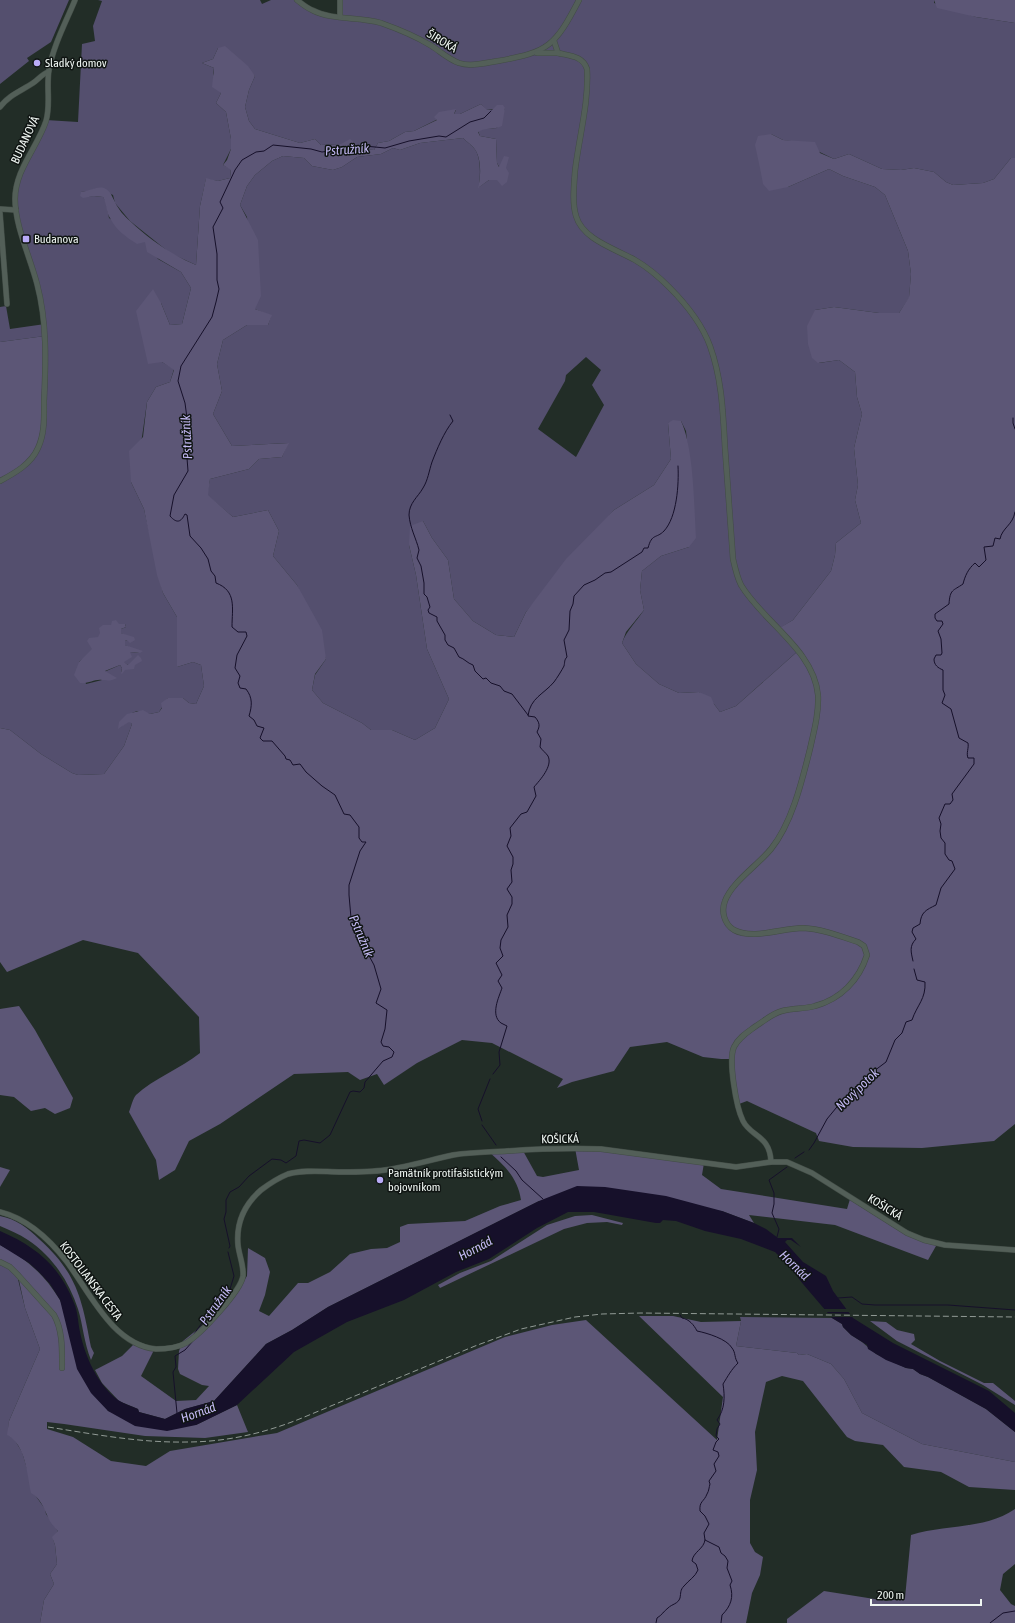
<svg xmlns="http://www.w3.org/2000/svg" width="1015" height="1623" viewBox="0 0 1015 1623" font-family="'Asap Condensed',sans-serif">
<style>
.green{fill:#544f6e;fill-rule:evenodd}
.forest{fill:#5c5676}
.water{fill:#16102a}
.pier{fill:#222d27}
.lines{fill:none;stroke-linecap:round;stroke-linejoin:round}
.stream{stroke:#16102a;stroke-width:1}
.minor-casing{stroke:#424c46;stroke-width:6}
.minor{stroke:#535f58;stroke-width:5}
.rail{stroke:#919a95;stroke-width:1;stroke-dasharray:6 3;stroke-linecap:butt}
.poi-dot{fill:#b9abf7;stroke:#0f1412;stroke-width:1.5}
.labels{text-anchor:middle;stroke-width:3;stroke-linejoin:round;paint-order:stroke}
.street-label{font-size:12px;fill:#eff6f2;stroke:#0f1412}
.poi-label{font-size:12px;fill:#eff6f2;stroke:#0f1412;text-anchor:start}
.water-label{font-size:13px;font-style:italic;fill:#c3b9f3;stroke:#0f1412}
</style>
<rect width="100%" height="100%" fill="#222d27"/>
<g class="green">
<path d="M 0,0 L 69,0 L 51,42 L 27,58 L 29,61 L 0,84 Z"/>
<path d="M 98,0 L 260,0 L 262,4 L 271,0 L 297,0 L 307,7 L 339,17 L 340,0 L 934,0 L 934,3 L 976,17 L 1015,23 L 1015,158 L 1011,158 L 994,179 L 983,183 L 953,185 L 946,182 L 934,172 L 914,168 L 901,170 L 882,169 L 849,154 L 834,159 L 799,142 L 783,140 L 771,134 L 788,187 L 829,169 L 843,176 L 875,187 L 885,195 L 908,251 L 911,274 L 909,298 L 899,313 L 879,313 L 834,307 L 815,310 L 819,363 L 839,360 L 855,372 L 857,397 L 862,414 L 854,448 L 858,485 L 855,500 L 861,523 L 836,543 L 835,555 L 831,571 L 793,620 L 777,630 L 799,650 L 736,706 L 720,712 L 714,704 L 699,692 L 679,693 L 659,684 L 636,664 L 622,643 C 627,630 636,622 644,610 L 640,590 L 642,571 L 661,556 L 689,547 L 687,441 L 686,431 L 681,421 L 668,423 L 671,459 L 654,485 L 614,510 L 526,612 L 514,637 L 496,635 L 473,621 L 454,599 L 448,560 L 432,538 L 423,521 L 409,545 L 416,575 L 427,649 L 449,699 L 435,728 L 415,740 L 392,730 L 371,730 L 362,723 L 323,703 L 312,690 L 315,675 L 326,659 L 297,585 L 273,556 L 279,531 L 268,510 L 233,517 L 207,495 L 210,479 L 249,469 L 259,459 L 282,457 L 288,443 L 232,446 L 213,414 L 222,391 L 217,364 L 223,340 L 247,325 L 268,325 L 271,316 L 255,309 L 247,217 L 240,205 L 247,186 L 255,175 L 272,161 L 283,156 L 304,158 L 312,166 L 333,170 L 342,167 L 357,157 L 381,154 L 393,148 L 400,150 L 420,143 L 463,138 C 466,141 470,144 473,147 C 482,156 480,176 479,187 L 489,180 L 497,180 L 500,168 L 497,163 L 496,139 L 480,136 L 478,131 L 483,129 L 497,128 L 505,108 L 486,110 L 481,104 L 460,114 L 454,114 L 456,110 L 414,131 L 405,132 L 389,141 L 378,143 L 374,150 L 353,149 L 341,144 L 321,145 L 315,139 L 300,143 L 255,129 L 249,121 L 245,107 L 249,90 L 255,76 L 218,48 L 213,59 L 202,63 L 214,68 L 213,74 L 221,93 L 216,103 L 226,112 L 231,139 L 231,149 L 223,165 L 231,169 L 230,178 L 218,181 L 206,179 L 200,206 L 196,265 L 170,253 L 130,221 L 115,203 L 113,195 L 97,188 L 89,191 L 81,192 L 83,197 L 94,196 L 103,197 L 106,202 L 109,218 L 146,242 L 158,259 L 181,272 L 191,288 L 182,324 L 170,325 L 161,303 L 162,362 L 174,369 L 170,382 L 156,387 L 147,402 L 142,437 L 131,482 L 144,509 L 163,593 L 177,617 L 177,667 L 193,662 L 201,665 L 204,686 L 196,704 L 189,703 L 183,698 L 168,698 L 159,712 L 150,714 L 137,711 L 132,713 L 119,728 L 129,721 L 132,724 L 124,746 L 104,774 L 78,775 L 72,773 L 41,754 L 10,730 L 0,728 L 0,481 L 45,336 L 0,342 L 0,307 L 6,306 L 10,329 L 45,324 L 41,298 L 18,220 L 16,187 L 46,120 L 78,122 L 82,44 L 95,41 L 93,26 L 102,1 ZM 586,357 L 601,370 L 592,385 L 604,405 L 576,457 L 538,429 L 565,381 L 566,375 ZM 125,624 L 126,627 L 121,629 L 121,633 L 134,640 L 127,640 L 125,641 L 125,645 L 140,653 L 130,652 L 123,662 L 128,665 L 121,673 L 122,668 L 120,665 L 104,672 L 102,680 L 86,684 L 79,662 C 84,658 90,654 93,649 C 105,631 99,626 125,624 Z"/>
<path d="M 0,1265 L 16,1271 L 25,1308 L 40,1349 L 9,1421 L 8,1435 L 14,1439 L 22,1452 L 35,1495 L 45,1509 L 46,1514 L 58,1531 L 53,1539 L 55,1545 L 57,1564 L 50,1574 L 54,1584 L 44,1600 L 40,1623 L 0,1623 Z"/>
<path d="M 740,1317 L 832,1318 L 842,1324 L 843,1327 L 851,1335 L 862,1342 L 876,1354 L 906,1368 L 913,1369 L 920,1374 L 928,1377 L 986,1409 L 1015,1432 L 1015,1462 L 922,1444 L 862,1413 L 844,1379 L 831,1364 L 807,1354 L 799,1355 L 797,1353 L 736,1346 L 741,1321 Z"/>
</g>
<g class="forest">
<path d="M 934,0 L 1015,0 L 1015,23 L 976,17 L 937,8 Z"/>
<path d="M 225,46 L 248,66 L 255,76 L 249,90 L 245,107 L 249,121 L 255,129 L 300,143 L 315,139 L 321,145 L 341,144 L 350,139 L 356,144 L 354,149 L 365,146 L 368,150 L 374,150 L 378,143 L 389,141 L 405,132 L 414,131 L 437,120 L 434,117 L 439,112 L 456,109 L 454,114 L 460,114 L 481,104 L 487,110 L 492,110 L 497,105 L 503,105 L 505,108 L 502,126 C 494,130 486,127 478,132 L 480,136 L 496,139 L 497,163 L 499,167 L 504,156 L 509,157 L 506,168 L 509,173 L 507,182 L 502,186 L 497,180 L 489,180 L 478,188 C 481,177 482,156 473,147 C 470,144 466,141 463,138 L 420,143 L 400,150 L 393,148 L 381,154 L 357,157 L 342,167 L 333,170 L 312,166 L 304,158 L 283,156 L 272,161 L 255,175 L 247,186 L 240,205 L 258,240 L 261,296 L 255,309 L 272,315 L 268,325 L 247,325 L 223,340 L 217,364 L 222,391 L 213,414 L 232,446 L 289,443 L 282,457 L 259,459 L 249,469 L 210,479 L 208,495 L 233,517 L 268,510 L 279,531 L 273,556 L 297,585 L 322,630 L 326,659 L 315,674 L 312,690 L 323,703 L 362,723 L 371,730 L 392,730 L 415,740 L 435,728 L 449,699 L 427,649 L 416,575 L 409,545 L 410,526 L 423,521 L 432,538 L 448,560 L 454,599 L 473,621 L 496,635 L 514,637 L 526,612 L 566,559 L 614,510 L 654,485 L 671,459 L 668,423 L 673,420 L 681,421 C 694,449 694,506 696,538 L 689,547 L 661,556 L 642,571 L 640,590 L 644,610 L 626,632 L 622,643 L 636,664 L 659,684 L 679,693 L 699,692 L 711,697 L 714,704 L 720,712 L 736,706 L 798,651 L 776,630 L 793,620 L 831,571 L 835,555 L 836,543 L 861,523 L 855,500 L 858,485 L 854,448 L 862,414 L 857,397 L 855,372 L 839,360 L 818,363 L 812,358 L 808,344 L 807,326 L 815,310 L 834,307 L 879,313 L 899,313 L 909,297 L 911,274 L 908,251 L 885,195 L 875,187 L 843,176 L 829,169 L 788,187 L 769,191 L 763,184 L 760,168 L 755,145 L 758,136 L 771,134 L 783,140 L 815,142 L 820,153 L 834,159 L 849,154 L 882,169 L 901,170 L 914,168 L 934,172 L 946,182 L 953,185 L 983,183 L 994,179 L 1011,158 L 1015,158 L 1015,1124 L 994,1141 L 922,1148 L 853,1147 L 819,1141 L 816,1133 L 747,1101 L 739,1104 L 729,1059 L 721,1059 L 703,1057 L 667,1042 L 630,1047 L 614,1071 L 572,1082 L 557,1088 L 563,1079 L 492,1043 L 462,1040 L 417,1063 L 384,1085 L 377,1074 L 360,1080 L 348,1072 L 294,1074 L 220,1124 L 189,1141 L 175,1170 L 159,1180 L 156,1160 L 129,1112 C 131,1107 133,1098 136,1095 C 153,1079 181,1068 200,1053 L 199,1017 L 138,953 L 83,940 L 7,972 L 0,962 L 0,728 L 10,730 L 41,754 L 72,773 L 78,775 L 104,774 L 124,746 L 132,724 L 129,722 L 118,729 L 119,722 L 127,714 L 143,710 L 150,714 L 159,712 L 162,708 L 161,703 L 168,698 L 183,698 L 189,703 L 196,704 L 204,686 L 201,665 L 193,662 L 177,667 L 177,617 L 163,593 L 157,575 L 144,509 L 131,482 L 129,451 L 143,437 L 147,402 L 156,387 L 170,382 L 174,370 L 162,362 L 148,364 L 136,311 L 153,289 L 161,303 L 170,325 L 182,324 L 191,288 L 181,272 L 147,252 L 145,242 L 137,244 C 126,237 116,230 110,218 C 106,212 107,204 103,197 L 94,196 L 83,198 L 80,196 L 81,192 C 89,191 97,186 104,188 C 111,191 112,197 115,202 C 118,209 125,217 130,221 C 149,239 172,255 196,265 L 200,206 L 206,178 L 218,181 L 230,178 L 231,170 L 223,165 L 227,160 L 231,149 L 231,139 L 226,112 L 216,103 L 221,93 L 212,87 L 214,68 L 202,63 L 213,59 L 218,48 Z"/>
<path d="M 45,336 L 43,435 L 30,460 L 0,481 L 0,342 Z"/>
<path d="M 116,620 L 119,624 L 125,624 L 126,627 L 121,629 L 121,633 L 134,637 L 135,640 L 130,643 L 127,640 L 125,641 L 125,645 L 143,651 L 140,653 L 130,652 L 132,657 L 124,662 L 128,665 L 138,655 L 141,658 L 142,661 L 135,665 L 134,669 L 125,670 L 122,674 L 121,673 L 122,668 L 120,665 L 105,671 L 117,678 C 108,682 110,680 102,680 C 94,679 89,684 80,683 L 74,675 L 79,662 L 92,649 L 87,641 L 89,638 L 98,637 L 100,633 L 99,628 L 103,625 L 111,625 L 112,621 Z"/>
<path d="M 19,1006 L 35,1030 L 73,1098 L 70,1108 L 55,1114 L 45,1108 L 31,1111 L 14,1097 L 0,1095 L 0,1009 Z"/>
<path d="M 575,1148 L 704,1163 L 702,1175 L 721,1189 L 847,1209 L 850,1199 L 879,1216 L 927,1240 L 934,1241 L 936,1246 L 928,1260 L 835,1225 L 749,1215 L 754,1223 L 722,1211 L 539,1201 L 328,1307 L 292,1330 L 266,1344 L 214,1401 L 185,1409 L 165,1419 L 139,1412 L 138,1409 L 119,1401 L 102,1383 L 95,1370 L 122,1356 L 133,1345 L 155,1348 L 141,1376 L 176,1401 L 196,1400 L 209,1386 L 202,1385 L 180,1374 L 178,1369 L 179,1351 L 183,1341 L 218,1313 L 237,1291 L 247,1276 L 248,1248 L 265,1258 L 270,1272 L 265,1295 L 259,1311 L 269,1316 L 298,1283 L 308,1283 L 330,1272 L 350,1254 L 371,1249 L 387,1248 L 400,1242 L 400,1227 L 408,1224 L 465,1221 L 500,1206 L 521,1200 C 518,1178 504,1165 489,1152 L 522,1149 L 537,1176 L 543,1177 L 579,1170 Z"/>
<path d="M 0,1167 L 10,1170 L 0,1187 Z"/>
<path d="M 592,1215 L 623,1223 L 622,1225 L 607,1222 L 587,1223 L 564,1229 L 440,1288 L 438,1285 L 460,1273 L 491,1261 L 547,1225 L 575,1216 Z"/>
<path d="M 0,1216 C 16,1219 28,1228 39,1239 C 77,1273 82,1299 91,1347 L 94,1353 L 91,1360 C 84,1343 83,1325 78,1309 C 69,1281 52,1256 28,1240 C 19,1234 9,1230 0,1226 Z"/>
<path d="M 0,1245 C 27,1259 44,1274 60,1300 L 108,1411 L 196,1425 L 237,1405 L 248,1432 L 205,1438 L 145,1436 L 64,1424 L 47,1422 L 47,1429 L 73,1437 L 111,1461 L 146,1466 L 170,1451 L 277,1433 L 505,1337 L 552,1325 L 586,1320 L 717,1440 L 723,1397 L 639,1316 L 673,1316 L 701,1322 L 741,1321 L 736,1346 L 797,1353 L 799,1355 L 807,1354 L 831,1364 L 844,1379 L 862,1413 L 922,1444 L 1015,1462 L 1015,1490 L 969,1487 L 941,1472 L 904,1467 L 883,1445 L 855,1441 L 847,1437 L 803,1381 L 782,1376 L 766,1382 L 755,1432 L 757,1470 L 750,1500 L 750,1543 L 755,1552 L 763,1557 L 760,1575 L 752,1593 L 746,1623 L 40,1623 L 44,1600 L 54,1584 L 50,1574 L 57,1564 L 55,1545 L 52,1537 L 58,1531 C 54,1527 49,1521 47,1515 C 44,1508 40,1498 31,1493 C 27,1474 26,1445 7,1435 L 9,1421 L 40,1349 L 25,1308 L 17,1271 L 0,1265 Z"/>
<path d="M 870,1321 L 886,1322 L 897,1330 L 914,1334 L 915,1340 L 911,1344 L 940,1361 L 984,1383 L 993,1383 L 1015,1401 L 1015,1405 L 983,1385 L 897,1341 Z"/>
<path d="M 1015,1509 L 1015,1564 L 1003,1574 L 1000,1590 L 1011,1604 L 1015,1606 L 1015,1623 L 787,1623 L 787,1619 L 824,1591 L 887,1601 L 905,1598 L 911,1535 C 945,1524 984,1530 1015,1509 Z"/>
</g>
<path class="water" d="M 577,1186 L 605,1187 L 666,1196 L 722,1211 L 754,1223 L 766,1229 L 778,1238 L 792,1238 L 801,1247 L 791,1240 L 787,1240 L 785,1242 L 803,1262 L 826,1276 L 833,1291 L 853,1318 L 893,1343 L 989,1391 L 1015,1413 L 1015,1432 L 986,1409 L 928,1377 L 920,1374 L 913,1369 L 906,1368 L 886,1360 L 868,1349 L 867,1345 L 851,1335 L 843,1327 L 842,1324 L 832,1318 L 803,1284 L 789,1266 L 775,1252 L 741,1239 L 705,1231 L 676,1221 L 663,1220 L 660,1223 L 656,1223 L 594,1212 L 568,1212 L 537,1228 L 489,1259 L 456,1272 L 404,1300 L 347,1322 L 294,1352 L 237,1405 L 196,1425 L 167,1431 L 135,1426 L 108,1411 L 91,1393 L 77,1369 L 60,1300 L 50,1284 L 39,1272 L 29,1263 L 0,1245 L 0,1231 C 35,1246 60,1266 74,1303 C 78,1312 78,1323 80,1332 C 85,1357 98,1385 118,1400 C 124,1404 132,1406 138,1409 L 139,1412 L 165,1419 L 185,1409 L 214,1401 L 266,1344 L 292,1330 L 328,1307 L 539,1201 Z"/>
<g class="pier">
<path d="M 822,1309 L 849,1309 L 851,1312 L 825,1312 Z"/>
<path d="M 826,1313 L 853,1314 L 855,1317 L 829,1317 Z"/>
</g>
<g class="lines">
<g class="stream">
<path d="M 450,415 L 453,421 C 444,432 437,449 432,462 C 429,471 428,480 423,488 C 418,497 409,503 409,515 C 410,528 416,538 419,550 L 417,558 L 421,566 L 424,583 L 424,594 L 427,597 L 430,607 L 428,610 L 429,613 L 437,617 L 437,621 L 445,635 L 445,640 L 448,645 L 454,648 L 459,657 C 465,659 467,663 473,665 L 475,671 L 483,679 L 486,678 L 491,683 L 500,686 L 504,691 L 512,694 L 528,715"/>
<path d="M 1013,418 L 1013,423 L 1015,429"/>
<path d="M 913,961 C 911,952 909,946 916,939 L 912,932 L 913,928 L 920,924 C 921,912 926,910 936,905 L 941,888 L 955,869 L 952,861 L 949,860 L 945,854 L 945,843 L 941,838 L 940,831 L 941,824 L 939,818 L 945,804 L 950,804 L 953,800 L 952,794 L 974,764 L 974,758 L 968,758 C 966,753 969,748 968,743 L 959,738 L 951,709 L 942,703 L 945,695 L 943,690 L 943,670 C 938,668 934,665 934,659 L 936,655 L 941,655 L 942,653 L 941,639 L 938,631 L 943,624 L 942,621 L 937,621 L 935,618 L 935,614 L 949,604 C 950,589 953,591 963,584 C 965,576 968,569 975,563 L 979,567 L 986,560 L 984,547 L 993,546 L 995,538 L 1000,539 C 1002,528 1013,525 1015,512"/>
<path d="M 493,1074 L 500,1065 L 499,1052 L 507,1026 C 505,1025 503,1024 501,1023 C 490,1015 499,997 502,988 L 498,981 L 502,975 L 496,963 L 503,956 L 500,948 L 501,940 L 508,927 L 507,915 L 512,904 L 512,897 L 507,889 L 512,882 L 511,870 L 513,864 L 513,857 L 507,846 L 511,836 L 510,828 L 521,814 L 527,812 L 536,796 L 534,787 C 540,780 553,766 548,756 C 546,753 542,750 540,747 L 541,739 L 537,732 C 540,726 540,723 535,717 L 528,716 C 530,698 544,694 554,682 C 557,678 562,670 564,666 C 565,662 564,660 567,657 L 564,640 L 569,630 L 570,611 L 573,604 L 574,596 L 584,585 L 595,580 L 605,573 L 611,572 L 642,552 L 644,548 L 648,548 C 652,533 656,539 664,531 C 677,517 679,484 678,466"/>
<path d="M 482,1121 L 478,1109 L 490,1079"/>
<path d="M 482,1125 L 496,1145"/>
<path d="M 809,1150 L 814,1143 L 827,1119 L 841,1102 L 851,1093 L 861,1089 L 870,1074 L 886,1062 L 895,1040 L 902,1033 L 906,1022 L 912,1020 C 917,1005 926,999 925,982 L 917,980 L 914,969"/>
<path d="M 501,1157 L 516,1171 L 522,1180 L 543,1199"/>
<path d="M 795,1158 L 804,1152"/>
<path d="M 777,1237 L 779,1229 L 772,1213 L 774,1204 L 774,1193 L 769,1180 L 787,1167"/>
<path d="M 229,1248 L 230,1246 L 224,1219 L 226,1212 L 226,1200 L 230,1192 L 239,1187 L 249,1176 L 272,1159 L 281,1160 L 286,1163 L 296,1156 L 299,1141 L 304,1140 L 320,1143 L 330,1135 L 350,1092 L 353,1091 L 360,1092 L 364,1088 L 365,1082 L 383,1061 L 392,1057 L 394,1052 L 389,1047 L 383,1046 L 381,1042 L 385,1029 L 387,1010 L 376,1003 L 381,989 L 374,965 L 360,939 L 357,925 L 351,918 L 349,895 L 349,885 L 360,851 L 366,842 L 362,842 L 359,838 L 359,827 L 350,815 L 344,814 L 335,795 L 322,786 L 306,772 L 300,764 L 293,765 L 290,760 L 286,759 L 285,756 L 272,741 L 263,741 L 260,738 L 264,728 L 257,726 L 254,720 L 249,716 C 252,706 253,698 246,689 L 240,688 L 238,683 L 240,676 L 235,668 L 237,655 L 247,636 L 246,632 L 238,632 L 232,627 C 232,608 237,591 216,583 L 215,576 L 211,571 L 208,559 L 201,548 L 190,536 L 187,515 L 185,514 C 181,522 177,524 170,516 L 174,495 L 188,471 L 187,458 L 188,438 L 183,429 L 187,418 L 185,403 L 178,381 L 181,366 L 212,317 L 216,302 L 219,289 L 217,280 L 217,254 L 213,227 L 223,208 L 220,202 L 235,170 L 242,160 L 256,152 L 264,151 L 273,145 L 311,149 L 322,152 L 365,146 L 385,148 L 409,141 L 439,136 L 446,137 L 470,122 L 484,118 L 491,111"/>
<path d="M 838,1298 L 852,1297 L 862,1304 L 875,1305 L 948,1305 L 1015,1310"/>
<path d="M 680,1315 L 682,1318 C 689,1319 694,1325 697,1331 C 707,1333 727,1339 732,1348 C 736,1353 734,1358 738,1363 C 731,1370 728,1376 723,1384 C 725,1397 725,1409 717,1420 L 720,1424 L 717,1429 L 716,1436 L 719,1439 L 716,1442 L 713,1450 L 718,1452 L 719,1456 L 714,1464 L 716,1471 L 709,1481 L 710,1484 C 709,1487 709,1491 707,1494 C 704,1502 699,1501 700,1511 L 705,1516 L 709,1524 L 704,1533 L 705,1540 L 719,1547 L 721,1553 L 725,1556 L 728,1561 L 727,1568 L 732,1581 L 730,1585 C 734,1597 731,1606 722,1615 L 721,1623"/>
<path d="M 194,1334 L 220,1298 L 230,1289 L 234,1276 L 228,1252"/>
<path d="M 177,1413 L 173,1372 L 176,1367 L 175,1356 L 185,1350 L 193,1341"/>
<path d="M 656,1623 L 657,1618 C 662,1615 664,1611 668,1608 C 672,1604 678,1604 680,1598 C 681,1593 680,1590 684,1586 C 689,1580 695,1577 698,1570 L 696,1564 L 692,1561 C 693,1552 704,1549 705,1540"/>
<path d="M 990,1623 L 1003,1613 L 1015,1611"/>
</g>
<g class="minor-casing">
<g id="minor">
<path d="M 297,0 C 302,4 307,8 312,10 C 333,21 359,16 381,23 C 398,29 415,36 430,45 C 440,51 448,59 459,63 C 471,67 485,63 498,61 C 549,52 555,46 579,0"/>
<path d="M 340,17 L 340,0"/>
<path d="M 554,41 L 558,53 C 570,56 583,56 587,69 C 589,103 579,137 575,171 C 574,186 572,202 576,216 C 583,240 616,249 635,260 C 647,267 659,277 669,287 C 685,303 702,324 710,346 C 722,379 723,413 725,448 C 728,485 730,522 733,559 C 735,568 737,577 741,585 C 763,622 814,650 818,695 C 819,713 814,731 810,749 C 802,781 792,823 771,849 C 757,866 732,882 725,901 C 721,911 724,924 734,930 C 753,940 783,928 803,928 C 822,929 840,936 858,942 L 864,946 L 867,955 C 859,980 841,999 815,1006 C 805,1009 793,1008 782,1011 C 773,1013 764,1021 756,1026 C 748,1032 739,1037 734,1047 C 728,1060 736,1107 743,1121 C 751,1137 770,1135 771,1162"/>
<path d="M 537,53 L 558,53"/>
<path d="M 0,107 C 9,95 21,91 33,83 C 38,80 42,74 48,72"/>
<path d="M 0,209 L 16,210"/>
<path d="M 0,213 L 7,304"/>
<path d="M 0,481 C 15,473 31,464 38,448 C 45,433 44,416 44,401 C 46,361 47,322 37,284 C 30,257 15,226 15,199 C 15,170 37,148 46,121 C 51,104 46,88 49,70 C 53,46 66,22 75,0"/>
<path d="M 0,1212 C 28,1219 50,1240 67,1262 C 90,1293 113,1345 156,1349 C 166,1349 177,1348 186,1343 C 200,1335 241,1291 243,1276 C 244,1266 239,1255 238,1245 C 236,1223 245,1204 261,1190 C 269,1184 278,1178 288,1174 C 305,1169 324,1172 342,1172 C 356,1172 371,1172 385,1170 C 408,1167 430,1160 453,1155 C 471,1152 489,1152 507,1151 C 538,1149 570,1148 601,1149 L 736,1167 L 771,1162 L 787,1162 L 812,1173 L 907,1233 L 924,1240 L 945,1245 L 1015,1250"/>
<path d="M 0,1262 L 10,1267 L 17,1274 L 54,1315 C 63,1331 62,1350 62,1368"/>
</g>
</g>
<use href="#minor" class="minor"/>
<path class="rail" d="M 48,1427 C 93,1434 140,1443 187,1442 C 227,1442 265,1433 302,1418 L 475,1346 L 521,1329 L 575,1317 L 602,1314 L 641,1313 L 1015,1317"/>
</g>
<g class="poi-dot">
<circle cx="37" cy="63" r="4"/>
<rect x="22" y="235" width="8" height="8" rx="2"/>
<circle cx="380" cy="1180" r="4"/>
</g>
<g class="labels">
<g class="street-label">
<text transform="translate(442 41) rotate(31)" y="4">ŠIROKÁ</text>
<text transform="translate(25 140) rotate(-65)" y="4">BUDANOVÁ</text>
<text transform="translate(560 1139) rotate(-1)" y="4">KOŠICKÁ</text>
<text transform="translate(885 1207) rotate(32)" y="4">KOŠICKÁ</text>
<text transform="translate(91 1281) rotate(53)" y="4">KOSTOLIANSKA CESTA</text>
</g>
<g class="poi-label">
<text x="45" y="67">Sladký domov</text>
<text x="34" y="243">Budanova</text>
<text x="388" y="1177">Pamätník protifašistickým<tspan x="388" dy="14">bojovníkom</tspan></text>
</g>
<g class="water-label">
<text transform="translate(347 149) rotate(-4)" y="5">Pstružník</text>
<text transform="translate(186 437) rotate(-93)" y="5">Pstružník</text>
<text transform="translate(362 936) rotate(67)" y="5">Pstružník</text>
<text transform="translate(857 1089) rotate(-44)" y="5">Nový potok</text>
<text transform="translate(475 1248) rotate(-28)" y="5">Hornád</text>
<text transform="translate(795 1265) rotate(44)" y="5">Hornád</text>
<text transform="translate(215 1305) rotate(-54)" y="5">Pstružník</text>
<text transform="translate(198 1412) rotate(-20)" y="5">Hornád</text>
</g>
</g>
<path d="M871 1599v6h110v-6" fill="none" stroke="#eff6f2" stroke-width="2"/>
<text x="877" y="1599" font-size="12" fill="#eff6f2" stroke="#0f1412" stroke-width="3" paint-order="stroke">200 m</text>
</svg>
